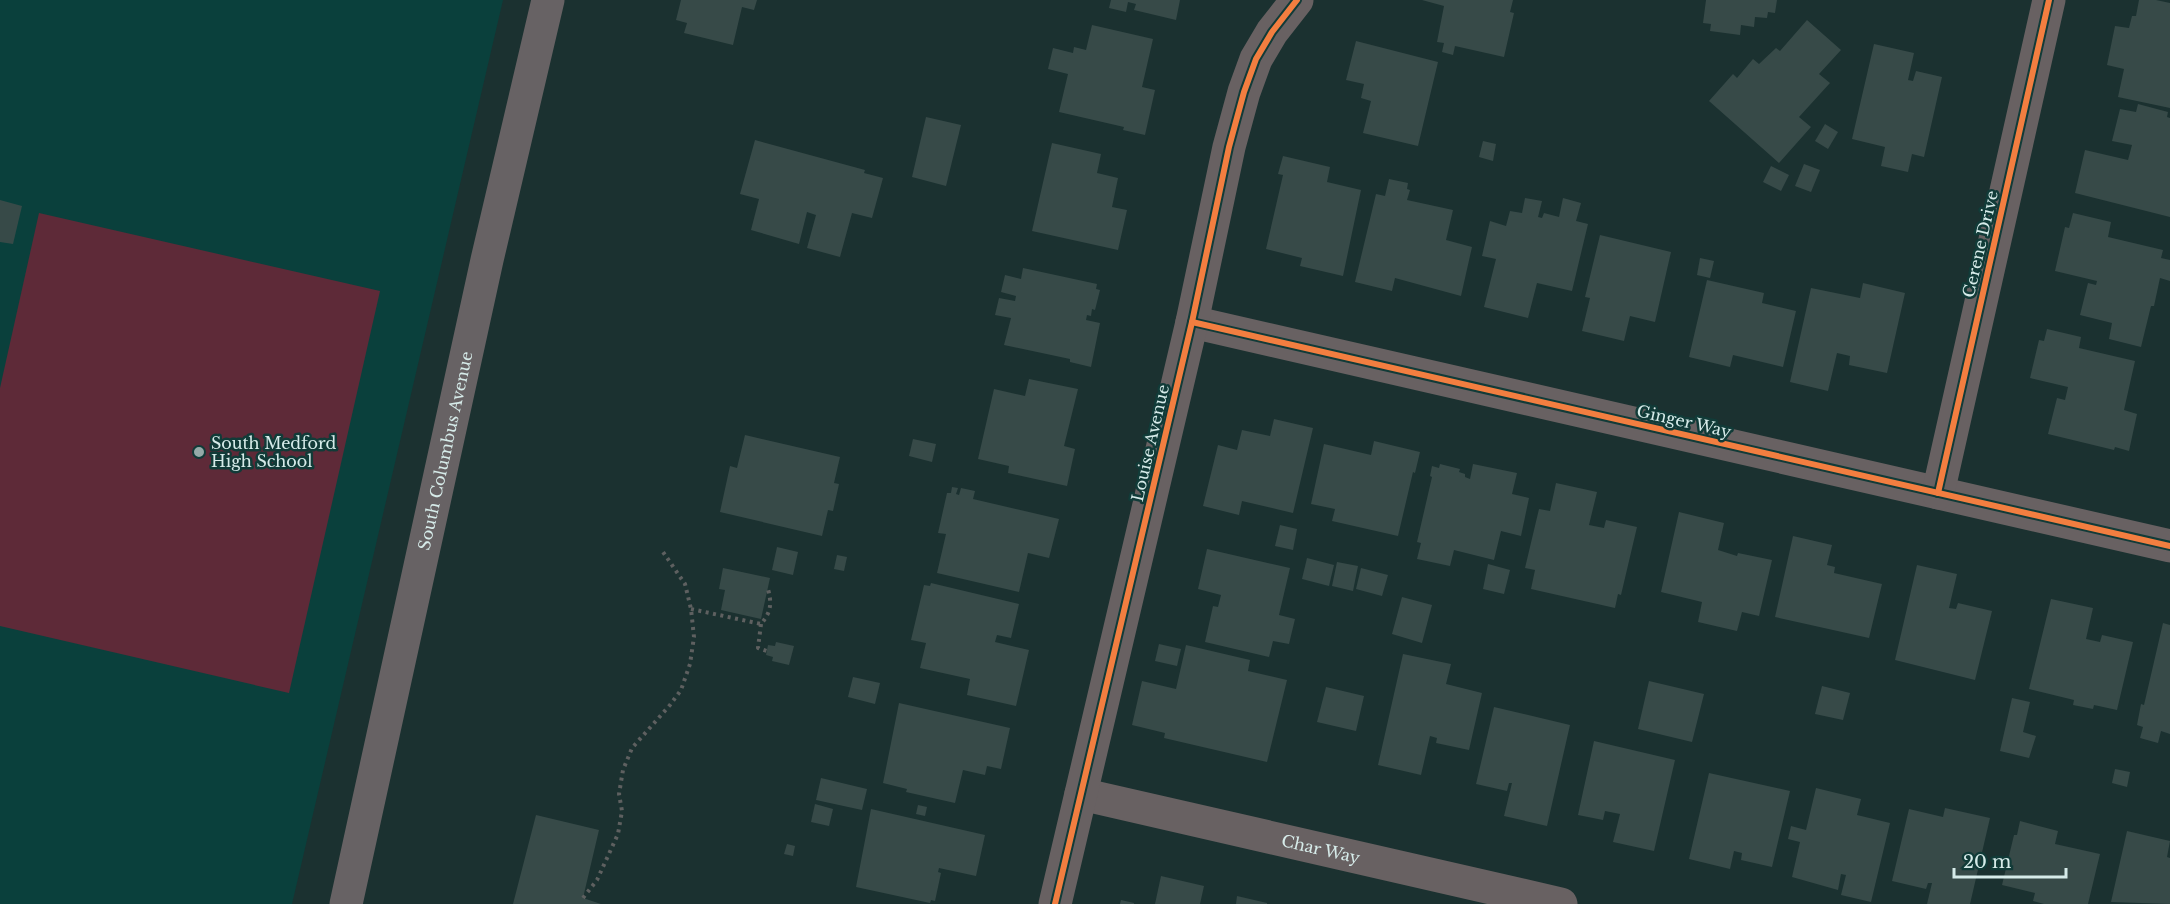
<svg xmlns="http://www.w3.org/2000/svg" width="2170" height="904" viewBox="0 0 2170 904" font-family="'Libre Baskerville',serif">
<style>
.built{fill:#0a403c}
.green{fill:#5e2a38}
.building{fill:#374a48}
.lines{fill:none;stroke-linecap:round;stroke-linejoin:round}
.path{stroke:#5e6060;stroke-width:4;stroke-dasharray:3 4.5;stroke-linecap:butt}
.street{stroke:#686162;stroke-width:33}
.secondary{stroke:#676264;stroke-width:33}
.cycleway-casing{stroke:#113b38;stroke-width:10}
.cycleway{stroke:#f27e40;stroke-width:6}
.poi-dot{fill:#95aaa8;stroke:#113b38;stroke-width:2}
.labels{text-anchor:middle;stroke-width:5;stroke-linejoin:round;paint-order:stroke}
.street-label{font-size:16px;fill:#d6ebe9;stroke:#113b38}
.poi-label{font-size:16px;fill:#d6ebe9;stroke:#113b38;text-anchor:start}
</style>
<rect width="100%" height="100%" fill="#1b3130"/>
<path class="built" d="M 0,0 L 503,0 L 292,904 L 0,904 Z"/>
<path class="green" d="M 39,213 L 380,291 L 289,693 L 0,626 L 0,388 Z"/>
<g class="building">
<path d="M 681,0 L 757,0 L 754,10 L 742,7 L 733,45 L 684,33 L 687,23 L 676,20 Z"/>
<path d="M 1111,0 L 1180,0 L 1176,20 L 1134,10 L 1136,4 L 1128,2 L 1126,12 L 1109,8 Z"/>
<path d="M 1422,0 L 1513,0 L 1510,12 L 1514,13 L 1504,57 L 1455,46 L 1453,55 L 1442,52 L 1444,43 L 1437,42 L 1444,6 Z"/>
<path d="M 1706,0 L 1777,0 L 1775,13 L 1768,12 L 1767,18 L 1755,17 L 1754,27 L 1741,25 L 1740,35 L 1710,31 L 1711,24 L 1703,23 Z"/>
<path d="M 2139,0 L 2156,0 L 2170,3 L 2170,108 L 2118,97 L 2124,69 L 2107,65 L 2115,26 L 2129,28 L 2132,16 L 2136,16 Z"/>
<path d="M 1807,20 L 1841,50 L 1819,74 L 1830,83 L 1799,117 L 1811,127 L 1779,163 L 1709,101 L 1733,74 L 1737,78 L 1753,59 L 1759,64 L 1776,48 L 1780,51 Z"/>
<path d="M 1092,25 L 1153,39 L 1142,87 L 1155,90 L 1145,135 L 1123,130 L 1124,127 L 1059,112 L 1068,74 L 1048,69 L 1053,48 L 1073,53 L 1074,47 L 1086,50 Z"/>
<path d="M 1356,41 L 1438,62 L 1418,146 L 1363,133 L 1371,101 L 1361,98 L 1364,84 L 1346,80 Z"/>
<path d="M 1874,44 L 1914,53 L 1908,80 L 1913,81 L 1916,71 L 1942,77 L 1924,157 L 1912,154 L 1908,172 L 1881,166 L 1885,147 L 1852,139 Z"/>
<path d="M 2138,104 L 2168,112 L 2167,117 L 2170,118 L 2170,217 L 2075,193 L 2085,150 L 2128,160 L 2132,145 L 2112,141 L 2120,109 L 2136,112 Z"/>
<path d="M 926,117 L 961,125 L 946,186 L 912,177 Z"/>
<path d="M 1825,124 L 1838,132 L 1828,149 L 1815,141 Z"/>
<path d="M 755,140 L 865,170 L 864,173 L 883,178 L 872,218 L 852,213 L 840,257 L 807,248 L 816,215 L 807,212 L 799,244 L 751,230 L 759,199 L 740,194 Z"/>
<path d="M 1483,141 L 1496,144 L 1493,161 L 1479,157 Z"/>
<path d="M 1052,143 L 1101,154 L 1097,173 L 1118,178 L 1112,207 L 1127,210 L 1118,250 L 1032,231 Z"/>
<path d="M 1283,156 L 1330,167 L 1327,182 L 1361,190 L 1343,276 L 1300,266 L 1302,258 L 1266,249 L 1283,175 L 1278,174 Z"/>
<path d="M 1804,164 L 1820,170 L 1811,192 L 1795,186 Z"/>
<path d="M 1771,166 L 1789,175 L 1781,191 L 1763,182 Z"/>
<path d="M 1389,179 L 1408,183 L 1407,189 L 1410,190 L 1407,200 L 1453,210 L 1446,240 L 1472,247 L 1461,296 L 1395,278 L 1392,291 L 1355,282 L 1376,194 L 1385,196 Z"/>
<path d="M 1525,198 L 1542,201 L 1538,217 L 1542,218 L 1544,213 L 1559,217 L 1563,198 L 1581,203 L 1576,221 L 1588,224 L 1572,291 L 1537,283 L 1528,318 L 1484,307 L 1496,259 L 1482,256 L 1490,221 L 1506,226 L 1510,211 L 1522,213 Z"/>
<path d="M 0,200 L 22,206 L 13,244 L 0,242 Z"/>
<path d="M 2073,213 L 2111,222 L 2108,237 L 2163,250 L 2161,258 L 2170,260 L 2170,281 L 2160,278 L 2154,306 L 2151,306 L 2141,347 L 2109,339 L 2112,323 L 2080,315 L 2088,283 L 2096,285 L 2097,281 L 2055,271 L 2065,227 L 2069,228 Z"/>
<path d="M 1600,235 L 1671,252 L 1655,322 L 1630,316 L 1624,341 L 1582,331 L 1590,298 L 1585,297 Z"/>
<path d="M 1700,258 L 1714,261 L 1710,278 L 1697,275 Z"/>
<path d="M 1023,268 L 1097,284 L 1096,289 L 1100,290 L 1095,310 L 1092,309 L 1091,316 L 1087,315 L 1086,320 L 1100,323 L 1091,367 L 1070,362 L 1070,359 L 1004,345 L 1011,318 L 995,315 L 999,298 L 1015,301 L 1016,296 L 1001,292 L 1005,275 L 1021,279 Z"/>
<path d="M 1707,280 L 1764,293 L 1762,303 L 1796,311 L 1783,367 L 1733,355 L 1730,367 L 1689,357 Z"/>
<path d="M 1863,283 L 1905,293 L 1887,373 L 1849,365 L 1850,356 L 1837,353 L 1828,391 L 1790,382 L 1811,288 L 1860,298 Z"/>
<path d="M 2047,329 L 2081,337 L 2079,348 L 2135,361 L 2124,410 L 2137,414 L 2129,451 L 2115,447 L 2114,450 L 2048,434 L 2057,398 L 2065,400 L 2068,387 L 2030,378 L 2039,340 L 2044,341 Z"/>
<path d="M 1029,379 L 1078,389 L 1064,446 L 1075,449 L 1067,486 L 1008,473 L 1009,466 L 978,459 L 994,389 L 1025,396 Z"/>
<path d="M 1274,419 L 1313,428 L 1293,513 L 1242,501 L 1239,515 L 1203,506 L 1218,445 L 1237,450 L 1242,430 L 1270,436 Z"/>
<path d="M 745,435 L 840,457 L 834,483 L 839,484 L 833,511 L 828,510 L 822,536 L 720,512 L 730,466 L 737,468 Z"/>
<path d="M 913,439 L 936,444 L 932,462 L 909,456 Z"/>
<path d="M 1374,441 L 1420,452 L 1415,473 L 1413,472 L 1398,536 L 1332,521 L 1335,509 L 1311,504 L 1324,444 L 1371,455 Z"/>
<path d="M 1440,464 L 1460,469 L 1459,472 L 1465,474 L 1465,477 L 1470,479 L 1473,464 L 1517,473 L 1512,494 L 1529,498 L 1521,536 L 1501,531 L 1494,560 L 1454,550 L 1450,566 L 1417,559 L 1421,543 L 1417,542 L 1432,477 L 1430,476 L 1432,466 L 1439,468 Z"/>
<path d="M 1556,483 L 1597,492 L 1589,525 L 1604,528 L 1606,520 L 1637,527 L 1621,595 L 1618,594 L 1615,608 L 1531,589 L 1535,570 L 1525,568 L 1539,509 L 1550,511 Z"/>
<path d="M 952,487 L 958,488 L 956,494 L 959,495 L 961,488 L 975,491 L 973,499 L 1059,519 L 1049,558 L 1028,553 L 1019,592 L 937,573 L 946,534 L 938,533 L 947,493 L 951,493 Z"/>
<path d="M 1679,512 L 1724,523 L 1718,550 L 1737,556 L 1738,553 L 1772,560 L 1759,616 L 1742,612 L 1737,631 L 1698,622 L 1702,602 L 1661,592 Z"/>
<path d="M 1280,525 L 1297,529 L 1293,550 L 1275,546 Z"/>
<path d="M 1793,536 L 1832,545 L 1827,565 L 1835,567 L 1834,573 L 1882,584 L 1869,638 L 1775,617 Z"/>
<path d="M 777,547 L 798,552 L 793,575 L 772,570 Z"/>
<path d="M 1207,549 L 1290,568 L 1279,615 L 1295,619 L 1289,644 L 1273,641 L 1269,657 L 1205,642 L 1213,606 L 1218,607 L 1221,595 L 1198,589 Z"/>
<path d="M 837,555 L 847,557 L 844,571 L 834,569 Z"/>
<path d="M 1307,558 L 1334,565 L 1329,586 L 1302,579 Z"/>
<path d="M 1337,562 L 1358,566 L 1353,591 L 1332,586 Z"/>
<path d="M 1488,564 L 1510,570 L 1504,594 L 1483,589 Z"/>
<path d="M 1917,565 L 1957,574 L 1949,608 L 1956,609 L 1958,603 L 1992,611 L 1975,680 L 1895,660 Z"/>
<path d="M 723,568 L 770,578 L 761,619 L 721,610 L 725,590 L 719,589 Z"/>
<path d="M 1361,568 L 1388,575 L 1382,596 L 1356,589 Z"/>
<path d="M 931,583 L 1019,604 L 1011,638 L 997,635 L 995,642 L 1029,650 L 1016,706 L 967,695 L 970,679 L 920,668 L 926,643 L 911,640 L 924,585 L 930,586 Z"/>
<path d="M 1402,597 L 1432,605 L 1422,643 L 1392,634 Z"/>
<path d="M 2051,599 L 2093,608 L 2086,639 L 2100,642 L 2102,635 L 2133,642 L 2117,710 L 2094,705 L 2093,709 L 2073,705 L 2074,700 L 2029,689 Z"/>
<path d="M 2163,623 L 2170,625 L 2170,734 L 2161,731 L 2158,743 L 2140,738 L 2143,727 L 2137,725 L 2141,704 L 2144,705 Z"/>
<path d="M 776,642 L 794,646 L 789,665 L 772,661 L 773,657 L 766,655 L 768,645 L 775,646 Z"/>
<path d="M 1159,644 L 1181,649 L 1177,666 L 1155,661 Z"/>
<path d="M 1186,645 L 1250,660 L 1248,671 L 1287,680 L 1267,762 L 1164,738 L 1165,733 L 1132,725 L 1142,681 L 1176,689 Z"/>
<path d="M 1403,654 L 1451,664 L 1446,684 L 1482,693 L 1469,750 L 1436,743 L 1437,738 L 1430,736 L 1421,775 L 1378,765 Z"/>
<path d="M 853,677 L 880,683 L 875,704 L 848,697 Z"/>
<path d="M 1649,681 L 1704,694 L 1692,742 L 1638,729 Z"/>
<path d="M 1822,686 L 1850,693 L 1843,720 L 1815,714 Z"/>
<path d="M 1326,687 L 1364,696 L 1356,731 L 1317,722 Z"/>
<path d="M 2012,698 L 2030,702 L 2023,732 L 2036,736 L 2029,758 L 2000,751 Z"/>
<path d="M 899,703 L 1010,728 L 1001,769 L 987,766 L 985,775 L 963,770 L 955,803 L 906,792 L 907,789 L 883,783 Z"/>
<path d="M 1494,707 L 1570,725 L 1547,826 L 1504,816 L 1512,783 L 1509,783 L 1507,791 L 1476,784 Z"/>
<path d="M 1594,741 L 1675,760 L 1654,851 L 1613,842 L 1620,814 L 1605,811 L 1603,820 L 1578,815 Z"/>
<path d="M 2115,769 L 2130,772 L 2127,787 L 2112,783 Z"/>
<path d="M 1709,773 L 1790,791 L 1772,867 L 1741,860 L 1742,853 L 1734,851 L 1730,869 L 1689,859 Z"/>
<path d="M 821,778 L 867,789 L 862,810 L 816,800 Z"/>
<path d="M 1816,788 L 1861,799 L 1857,815 L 1890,823 L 1871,902 L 1841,895 L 1846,875 L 1841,874 L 1838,890 L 1792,877 L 1800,842 L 1788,839 L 1791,826 L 1806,830 Z"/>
<path d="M 815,804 L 833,809 L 829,826 L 811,822 Z"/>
<path d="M 918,805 L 927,807 L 925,816 L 916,814 Z"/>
<path d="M 1945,808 L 1990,818 L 1970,904 L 1927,904 L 1932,883 L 1928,883 L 1926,889 L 1892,881 L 1909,809 L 1943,817 Z"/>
<path d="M 871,809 L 985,835 L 976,876 L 939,868 L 938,872 L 941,873 L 935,901 L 931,900 L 930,903 L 856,887 Z"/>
<path d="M 536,815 L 599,830 L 583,898 L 601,904 L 513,904 Z"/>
<path d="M 2020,821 L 2058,831 L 2055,844 L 2100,854 L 2088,904 L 2044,904 L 2033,901 L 2035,893 L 2002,885 L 2014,835 L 2017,835 Z"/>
<path d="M 2127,831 L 2170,841 L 2167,857 L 2170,858 L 2170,904 L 2111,902 Z"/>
<path d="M 787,844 L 795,846 L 793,856 L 784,854 Z"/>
<path d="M 1161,876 L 1204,886 L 1200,904 L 1155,904 Z"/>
<path d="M 1237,896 L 1267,903 L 1267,904 L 1236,904 Z"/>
<path d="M 1121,900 L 1134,903 L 1134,904 L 1120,904 Z"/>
</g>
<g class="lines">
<g class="path">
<path d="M 691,609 L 761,624 C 771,612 772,604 768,589"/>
<path d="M 761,624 L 758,648 L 767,651"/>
<path d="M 583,898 L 597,880 L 618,834 L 622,811 L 619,794 L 623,770 L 632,748 L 670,705 L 681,690 L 690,664 L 694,637 L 691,609 L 685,584 L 661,549"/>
</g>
<g class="street">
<path d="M 1192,322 L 2170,546"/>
<path d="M 1938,493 L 2049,0"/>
<path id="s1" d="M 1081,794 L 1561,904"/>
<path d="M 1055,904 L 1192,322 L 1229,147 L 1244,92 L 1256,59 L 1272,32 L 1297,0"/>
</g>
<path class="secondary" id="s2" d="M 346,904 L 487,260 L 548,0"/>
<g class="cycleway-casing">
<g id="cycleway">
<path d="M 1192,322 L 2170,546"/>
<path d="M 1938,493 L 2049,0"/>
<path d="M 1055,904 L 1192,322 L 1229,147 L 1244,92 L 1256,59 L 1272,32 L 1297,0"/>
</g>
</g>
<use href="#cycleway" class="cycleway"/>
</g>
<circle class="poi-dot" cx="199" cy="452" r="6"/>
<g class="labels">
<g class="street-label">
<text transform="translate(1980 244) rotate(-77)" y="6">Cerene Drive</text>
<text transform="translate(1684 421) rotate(13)" y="6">Ginger Way</text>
<text transform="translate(1150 443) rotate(-77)" y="6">Louise Avenue</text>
<text dy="6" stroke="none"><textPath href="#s2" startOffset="464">South Columbus Avenue</textPath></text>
<text dy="6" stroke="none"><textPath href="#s1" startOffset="246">Char Way</textPath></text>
</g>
<g class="poi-label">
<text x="211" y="449">South Medford<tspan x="211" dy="18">High School</tspan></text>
</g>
</g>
<path d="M1954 868v9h112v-9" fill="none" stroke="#d6ebe9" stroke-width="3"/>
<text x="1963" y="868" font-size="18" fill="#d6ebe9" stroke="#113b38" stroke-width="4.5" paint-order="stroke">20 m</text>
</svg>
